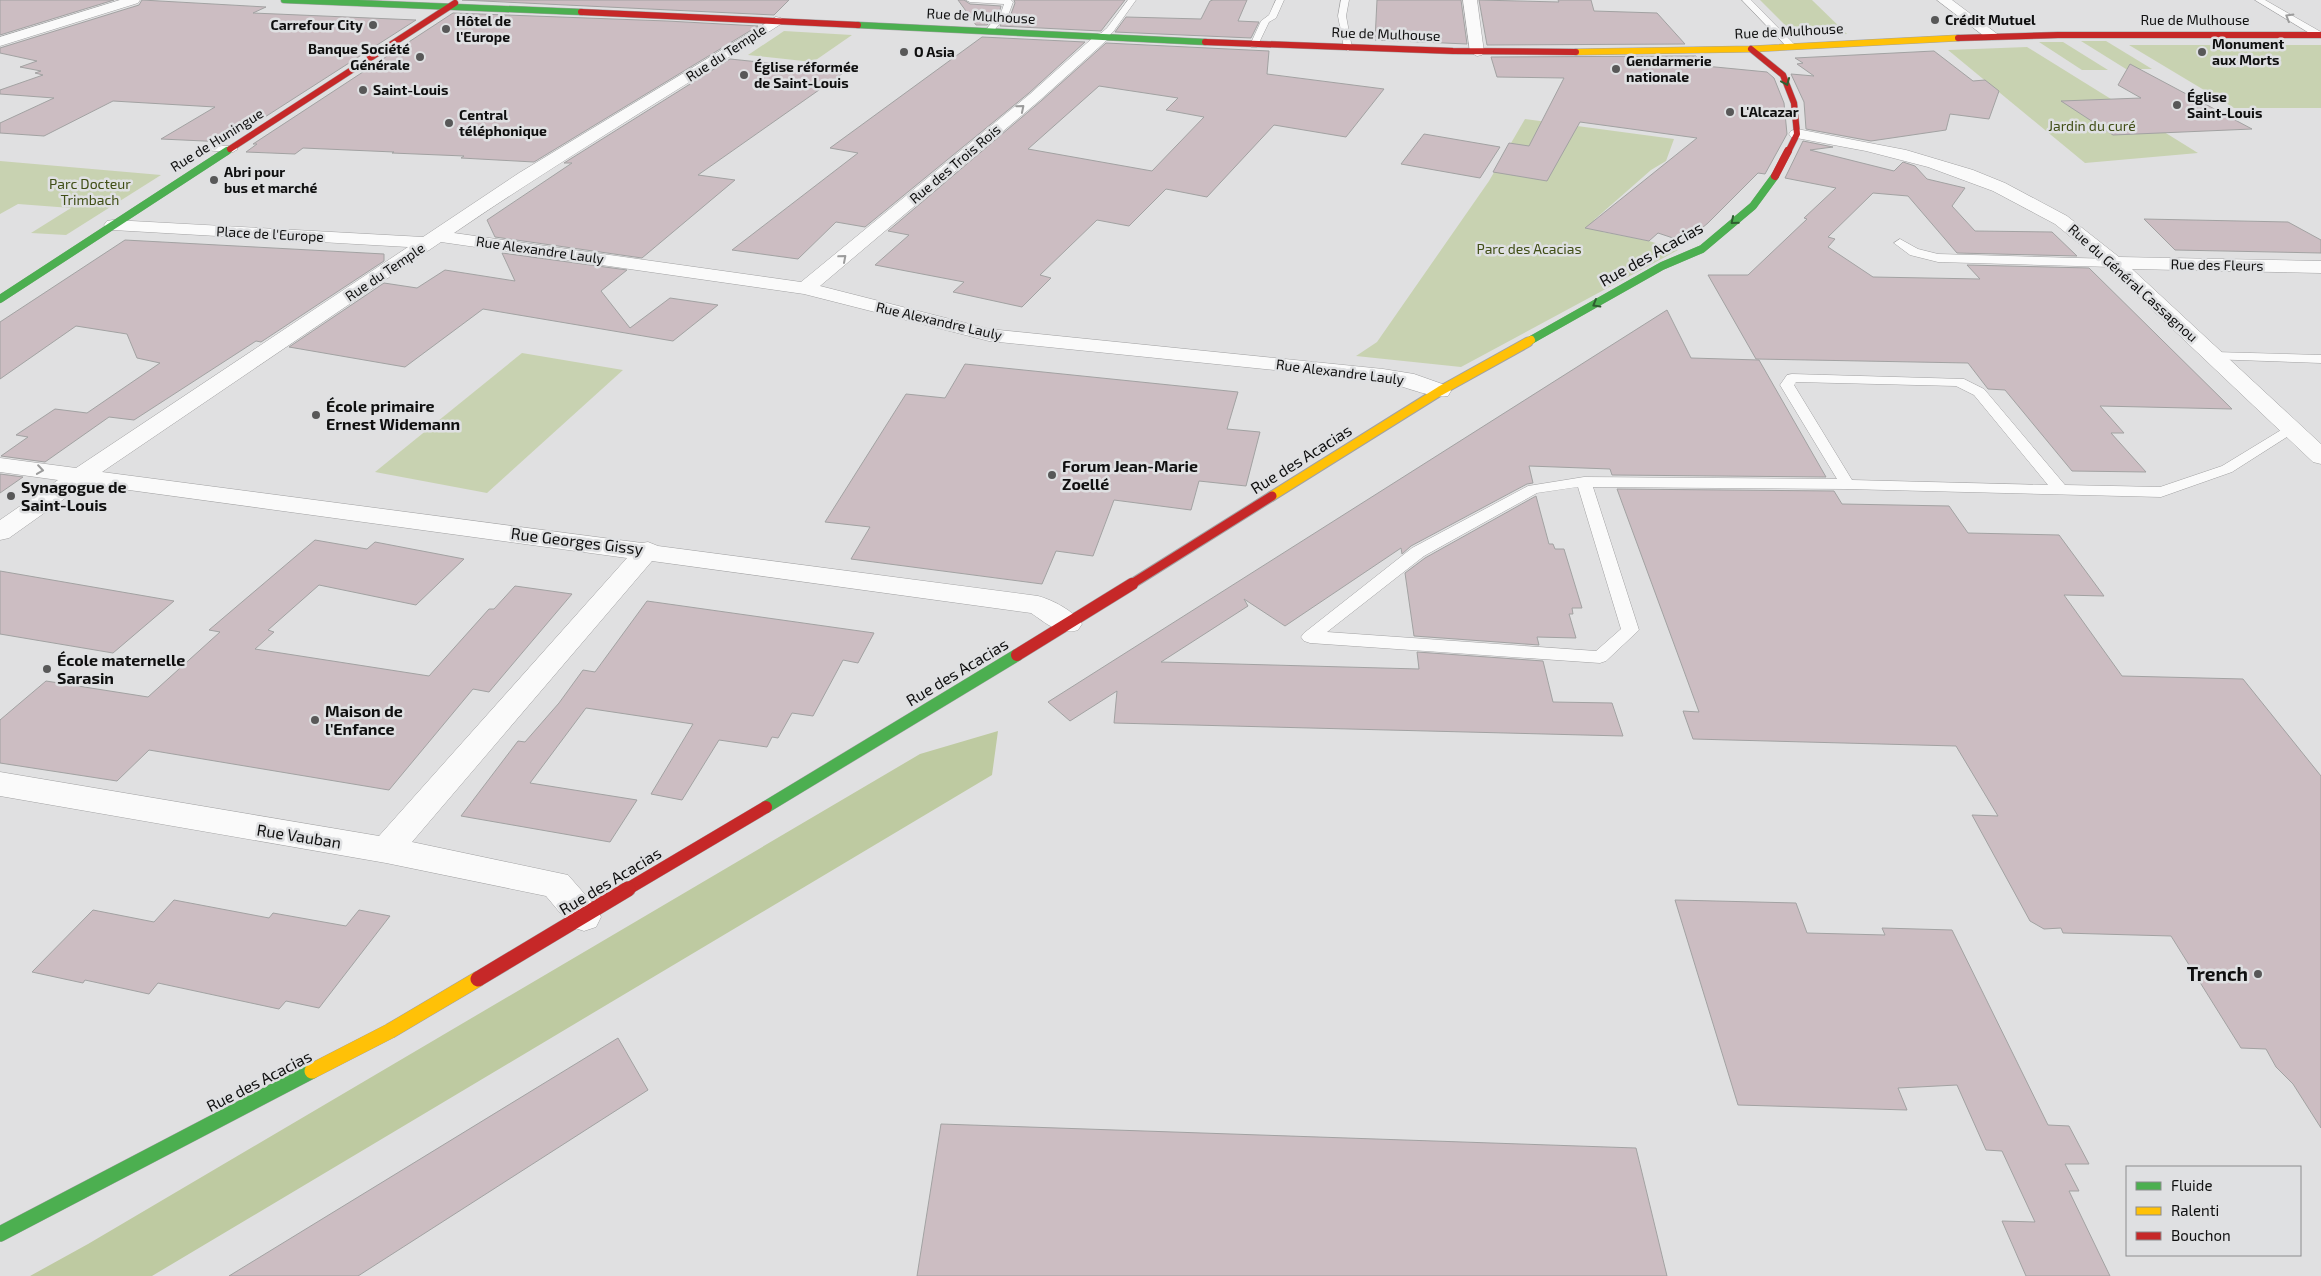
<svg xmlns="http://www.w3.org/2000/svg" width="2321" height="1276" viewBox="0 0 2321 1276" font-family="'Exo 2',sans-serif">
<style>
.green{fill:#c8d2b1}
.forest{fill:#becaa1}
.building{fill:#ccbdc2;stroke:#a2a2a2;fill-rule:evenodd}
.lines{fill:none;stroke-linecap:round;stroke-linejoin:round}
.lane-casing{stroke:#a1a1a2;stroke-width:1}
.street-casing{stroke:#a1a1a2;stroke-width:1}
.fast-far3-casing{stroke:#a1a1a2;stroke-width:7}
.fast-far2-casing{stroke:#a1a1a2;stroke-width:8}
.fast-far1-casing{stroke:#a1a1a2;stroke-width:13}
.fast-casing{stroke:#a1a1a2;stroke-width:16}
.slow-far3-casing{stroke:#a1a1a2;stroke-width:7}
.slow-far2-casing{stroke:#a1a1a2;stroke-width:8}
.slow-far1-casing{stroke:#a1a1a2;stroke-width:11}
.slow-casing{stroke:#a1a1a2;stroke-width:16}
.jam-far4-casing{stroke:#a1a1a2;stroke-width:7}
.jam-far3-casing{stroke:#a1a1a2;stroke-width:8}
.jam-far2-casing{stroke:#a1a1a2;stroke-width:11}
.jam-far1-casing{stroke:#a1a1a2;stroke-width:13}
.jam-casing{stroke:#a1a1a2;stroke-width:16}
.lane{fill:#fafafa;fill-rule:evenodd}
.street{fill:#fafafa;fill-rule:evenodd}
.fast-far3{stroke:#4caf50;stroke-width:6}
.fast-far2{stroke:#4caf50;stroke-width:8}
.fast-far1{stroke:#4caf50;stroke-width:12}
.fast{stroke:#4caf50;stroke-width:15}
.slow-far3{stroke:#ffc107;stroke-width:6}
.slow-far2{stroke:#ffc107;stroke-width:8}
.slow-far1{stroke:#ffc107;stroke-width:9}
.slow{stroke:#ffc107;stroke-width:15}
.jam-far4{stroke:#c62828;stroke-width:6}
.jam-far3{stroke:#c62828;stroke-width:8}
.jam-far2{stroke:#c62828;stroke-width:9}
.jam-far1{stroke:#c62828;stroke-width:12}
.jam{stroke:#c62828;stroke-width:15}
.oneway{stroke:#9c9c9c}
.oneway2{stroke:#2e5f30}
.poi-dot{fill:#585858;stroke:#dfe0e2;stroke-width:2}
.labels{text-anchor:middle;stroke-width:5;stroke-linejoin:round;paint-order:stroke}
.far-street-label{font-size:14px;fill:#0f0f0f;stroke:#dfe0e2}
.far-poi-label{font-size:14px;font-weight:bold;fill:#0f0f0f;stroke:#dfe0e2;text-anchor:start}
.far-park-label{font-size:14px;fill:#404e16;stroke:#dfe0e2}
.street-label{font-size:16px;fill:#0f0f0f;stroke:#dfe0e2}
.poi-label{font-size:16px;font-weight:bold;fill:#0f0f0f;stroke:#dfe0e2;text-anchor:start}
.near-poi-label{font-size:19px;font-weight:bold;fill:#0f0f0f;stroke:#dfe0e2;text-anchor:end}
</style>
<rect width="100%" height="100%" fill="#e0e0e1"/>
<g class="green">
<path d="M 1760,0 L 1812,0 L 1847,34 L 1796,36 Z"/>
<path d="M 784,31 L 852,35 L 813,62 L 748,55 Z"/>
<path d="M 2081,41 L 2106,41 L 2152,69 L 2126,69 Z"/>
<path d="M 2039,42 L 2063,42 L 2108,70 L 2082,70 Z"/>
<path d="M 2129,45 L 2321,45 L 2321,108 L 2234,108 Z"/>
<path d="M 2027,47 L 2198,153 L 2085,163 L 1948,50 Z"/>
<path d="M 1525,119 L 1674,139 L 1666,161 L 1651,170 L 1594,220 L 1603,232 L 1649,241 L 1678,250 L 1461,367 L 1356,356 L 1377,342 L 1489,181 Z"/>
<path d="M 0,161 L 161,175 L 66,235 L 31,233 L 71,208 L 18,204 L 0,214 Z"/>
<path d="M 522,353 L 623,370 L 487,493 L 375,472 Z"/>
</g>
<path class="forest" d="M 998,731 L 992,775 L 152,1276 L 30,1276 L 88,1244 L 920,754 Z"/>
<g class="building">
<path d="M 0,0 L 114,0 L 0,35 Z"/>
<path d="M 142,0 L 266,7 L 253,13 L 416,20 L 226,142 L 161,139 L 215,107 L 113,101 L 44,136 L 0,133 L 0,123 L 54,98 L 0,94 L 0,90 L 43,75 L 35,73 L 41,71 L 20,67 L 37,61 L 0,53 L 0,48 L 139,5 Z"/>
<path d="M 462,0 L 789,0 L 774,15 Z"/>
<path d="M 958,0 L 964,0 L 970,4 L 1001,6 L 999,14 L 1005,18 L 1011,14 L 1015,3 L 1014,0 L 1125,0 L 1101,31 L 1000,26 L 1003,21 L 995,18 L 987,25 L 976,25 Z"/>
<path d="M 1213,0 L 1247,0 L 1238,21 L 1259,22 L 1251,38 L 1115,32 L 1126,17 L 1201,19 L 1210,1 Z"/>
<path d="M 1377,0 L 1461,0 L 1467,44 L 1375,40 Z"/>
<path d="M 1479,0 L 1559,2 L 1558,0 L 1591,0 L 1594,11 L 1657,13 L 1685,44 L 1487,45 Z"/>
<path d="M 453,13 L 667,21 L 758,26 L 534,162 L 461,158 L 464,156 L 392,153 L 394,152 L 303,148 L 295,154 L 246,152 L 257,144 L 253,144 Z"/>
<path d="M 982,37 L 1085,42 L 1029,93 L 865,227 L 836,222 L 798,259 L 732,250 L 858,153 L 830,148 Z"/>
<path d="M 1106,43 L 1269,51 L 1267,74 L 1384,89 L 1346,137 L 1274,125 L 1207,197 L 1166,189 L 1129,226 L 1097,220 L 1040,275 L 1051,278 L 1022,307 L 953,292 L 964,282 L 875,265 L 909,235 L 888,231 L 1041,101 ZM 1099,86 L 1178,98 L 1166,110 L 1204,117 L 1152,171 L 1028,149 Z"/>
<path d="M 1934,51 L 1973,81 L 1985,80 L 1999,91 L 1989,119 L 1950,114 L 1946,130 L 1871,141 L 1806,129 L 1804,102 L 1791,74 L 1814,76 L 1797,64 L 1803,63 L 1795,58 Z"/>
<path d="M 1696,56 L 1705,66 L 1767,72 L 1774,78 L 1784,103 L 1787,134 L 1765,174 L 1758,173 L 1708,223 L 1685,242 L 1658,233 L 1649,241 L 1585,228 L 1697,138 L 1580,122 L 1547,181 L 1493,172 L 1509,143 L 1529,146 L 1564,78 L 1497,77 L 1491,57 Z"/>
<path d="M 730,59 L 846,71 L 698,175 L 735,180 L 642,258 L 495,237 L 487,220 L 572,163 L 564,163 Z"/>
<path d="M 2130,64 L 2252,129 L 2113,135 L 2061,101 L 2141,98 L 2118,85 Z"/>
<path d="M 1424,134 L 1500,147 L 1480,178 L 1401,164 Z"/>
<path d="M 1803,141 L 1833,147 L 1810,150 L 1894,171 L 1903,162 L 1915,166 L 1927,179 L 1965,188 L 1952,206 L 1975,231 L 2052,232 L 2077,256 L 1957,253 L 1908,196 L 1873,193 L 1828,237 L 1835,239 L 1828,247 L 1873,277 L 1980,279 L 1967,265 L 2089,268 L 2232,409 L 2100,406 L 2124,433 L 2111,433 L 2146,472 L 2072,471 L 2005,390 L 1988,389 L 1968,363 L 1756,359 L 1708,275 L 1748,275 L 1807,219 L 1804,218 L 1836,188 L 1785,178 Z"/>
<path d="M 2144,219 L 2288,222 L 2321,240 L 2321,253 L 2175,250 Z"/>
<path d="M 125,240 L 384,254 L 384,261 L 261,342 L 256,341 L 134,420 L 109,417 L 45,462 L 1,456 L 28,437 L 16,435 L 55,409 L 87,413 L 160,363 L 137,358 L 127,334 L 76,326 L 0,379 L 0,322 Z"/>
<path d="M 502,253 L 627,270 L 601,291 L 630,328 L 670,298 L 718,305 L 673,341 L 483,309 L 405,367 L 289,347 L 384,283 L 417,288 L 445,270 L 515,281 Z"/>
<path d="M 1667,310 L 1691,358 L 1759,360 L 1826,477 L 1612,475 L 1610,469 L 1529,466 L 1533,483 L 1527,484 L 1411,546 L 1402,554 L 1401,548 L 1285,626 L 1244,599 L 1248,606 L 1161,662 L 1419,669 L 1417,652 L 1543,661 L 1553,702 L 1612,703 L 1623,736 L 1114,723 L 1117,691 L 1070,721 L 1048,702 Z"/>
<path d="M 965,364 L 1238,392 L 1227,429 L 1260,432 L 1246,486 L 1199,481 L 1191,510 L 1114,500 L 1093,556 L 1056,551 L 1042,584 L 851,559 L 870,527 L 825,522 L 906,394 L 945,398 Z"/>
<path d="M 0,474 L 23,477 L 0,493 Z"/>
<path d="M 1617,489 L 1834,491 L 1842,504 L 1949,506 L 1968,533 L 2059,535 L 2104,596 L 2064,595 L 2122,676 L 2243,679 L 2321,776 L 2321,1128 L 2293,1084 L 2276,1067 L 2266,1049 L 2241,1048 L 2171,936 L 2063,933 L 2061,928 L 2044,929 L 2030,921 L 1972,815 L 1998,816 L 1956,746 L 1693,739 L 1683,711 L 1699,712 Z"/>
<path d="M 1536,496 L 1549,544 L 1553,544 L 1555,549 L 1564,549 L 1582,608 L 1572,608 L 1573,614 L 1569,614 L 1576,638 L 1537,637 L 1539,645 L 1414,636 L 1405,573 L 1425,558 Z"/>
<path d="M 315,540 L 367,549 L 375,542 L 464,559 L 416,605 L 319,585 L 268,630 L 274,632 L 255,649 L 429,676 L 489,609 L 494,609 L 515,586 L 572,594 L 489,692 L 473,689 L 389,790 L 149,750 L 117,781 L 0,763 L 0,720 L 46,681 L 148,697 L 220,632 L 209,630 Z"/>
<path d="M 0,571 L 174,601 L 113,653 L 0,634 Z"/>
<path d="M 647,601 L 874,633 L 858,663 L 843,660 L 813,716 L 792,713 L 778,738 L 772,737 L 767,747 L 719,740 L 682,800 L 651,794 L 693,724 L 586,708 L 530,783 L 637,800 L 610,842 L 461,816 L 518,741 L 525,742 L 559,703 L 583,670 L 595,672 Z"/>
<path d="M 174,900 L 269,918 L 273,913 L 346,926 L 359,910 L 390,916 L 319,1008 L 286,1001 L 279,1009 L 158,983 L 149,994 L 85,980 L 83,983 L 32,972 L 93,910 L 154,922 Z"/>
<path d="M 1675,900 L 1796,903 L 1807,933 L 1885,935 L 1882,928 L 1952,930 L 2048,1125 L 2069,1126 L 2089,1164 L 2065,1164 L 2079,1191 L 2069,1191 L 2110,1276 L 2026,1276 L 2002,1221 L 2035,1222 L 2002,1151 L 1986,1150 L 1957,1085 L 1898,1088 L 1907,1110 L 1738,1105 Z"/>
<path d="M 618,1038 L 648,1090 L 358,1276 L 229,1276 Z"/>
<path d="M 941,1124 L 1636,1148 L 1667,1276 L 917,1276 Z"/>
</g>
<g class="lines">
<g class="lane-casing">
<g id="lane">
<path d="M 966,0 L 1011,0 L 1013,2 L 1009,13 L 1005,16 L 1001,13 L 1004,4 L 970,2 Z"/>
<path d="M 1128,0 L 1136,0 L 1113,32 L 1105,39 L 1099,39 L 1099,35 L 1107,28 Z"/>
<path d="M 1276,0 L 1284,0 L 1276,18 L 1269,22 L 1257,47 L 1251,47 L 1250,45 L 1261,21 L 1269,15 Z"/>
<path d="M 1341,0 L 1349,0 L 1346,16 L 1352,48 L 1348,51 L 1344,48 L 1338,16 Z"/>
<path d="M 1742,0 L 1751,0 L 1795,45 L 1795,49 L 1789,49 Z"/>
<path d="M 2255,0 L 2265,0 L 2321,32 L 2321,37 L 2316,37 Z"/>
<path d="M 994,20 L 1001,22 L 992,33 L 986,33 L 985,31 Z"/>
<path d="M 205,145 L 233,146 L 238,149 L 233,152 L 201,150 L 200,148 Z"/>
<path d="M 1900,239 L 1918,249 L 1938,254 L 2113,259 L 2119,263 L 2113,267 L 1938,262 L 1910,255 L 1894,243 Z"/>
<path d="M 2214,352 L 2321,355 L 2321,363 L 2209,359 L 2207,356 L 2209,353 Z"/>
<path d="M 1792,374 L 1964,379 L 1984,389 L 2065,485 L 2160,487 L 2222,466 L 2286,427 L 2296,427 L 2298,430 L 2232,472 L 2161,497 L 1847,489 L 1593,487 L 1639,630 L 1606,661 L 1600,663 L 1310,643 L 1304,641 L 1301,637 L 1304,633 L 1412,548 L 1528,486 L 1584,477 L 1837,479 L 1780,385 L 1787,375 ZM 1796,382 L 1956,386 L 1974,395 L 2048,485 L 1852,480 L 1794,385 ZM 1578,487 L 1621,629 L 1596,651 L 1327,632 L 1424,556 L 1537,493 Z"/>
</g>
</g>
<g class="street-casing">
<g id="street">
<path d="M 120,0 L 140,0 L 138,3 L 0,46 L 0,37 Z"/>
<path d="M 1463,0 L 1477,0 L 1484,52 L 1482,55 L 1477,56 L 1470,52 Z"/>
<path d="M 1937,0 L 1952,0 L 2000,36 L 1998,39 L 1988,39 Z"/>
<path d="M 776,17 L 781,18 L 783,21 L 781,24 C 672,94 561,160 454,233 L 801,282 L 1030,94 L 1097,34 L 1102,33 L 1109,37 L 1107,40 L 1040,100 L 820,286 L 989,329 L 1383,369 L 1414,374 L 1448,386 L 1451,391 L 1448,396 C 1432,399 1401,385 1383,381 L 989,341 L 804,294 L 441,242 L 102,472 L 642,543 L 648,542 L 658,546 L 1038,596 C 1053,600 1074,611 1082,624 L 1078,630 C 1059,636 1046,623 1031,613 L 652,561 L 412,842 L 568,875 L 596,907 L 601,917 L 596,927 L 584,931 L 572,927 L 546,896 L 386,863 L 0,796 L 0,772 L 379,836 L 627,558 L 85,484 L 9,538 L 0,540 L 0,520 L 58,480 L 0,472 L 0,458 L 76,468 L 408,247 L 113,230 L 107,229 L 104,225 L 107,221 L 113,220 L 423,237 L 519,173 Z"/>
<path d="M 1797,129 L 1906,150 L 1973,170 L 2005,183 L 2067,216 L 2119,257 L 2321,261 L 2321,273 L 2132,269 L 2321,444 L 2321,464 L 2313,462 L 2103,263 L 2055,224 L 1993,191 L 1928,167 L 1866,151 L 1791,137 L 1789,134 L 1791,131 Z"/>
</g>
</g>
<g class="fast-far3-casing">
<g id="fast-far3">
<path d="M 284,0 L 581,12"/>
<path d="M 858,25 L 1205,42"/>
<path d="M 226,152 L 230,149"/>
</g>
</g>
<g class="fast-far2-casing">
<g id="fast-far2">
<path d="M 0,299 L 227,151"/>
<path d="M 1531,340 L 1662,266 L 1702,249 L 1753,206 L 1775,176"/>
</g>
</g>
<g class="fast-far1-casing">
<path id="fast-far1" d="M 766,807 L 1017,655"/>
</g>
<g class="fast-casing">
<path id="fast" d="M 0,1234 L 312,1071"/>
</g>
<g class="slow-far3-casing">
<path id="slow-far3" d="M 1576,52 L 1751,49 L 1958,38"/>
</g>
<g class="slow-far2-casing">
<path id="slow-far2" d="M 1525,343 L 1531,340"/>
</g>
<g class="slow-far1-casing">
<path id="slow-far1" d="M 1272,496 L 1440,391 L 1528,342"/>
</g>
<g class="slow-casing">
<path id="slow" d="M 312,1071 L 390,1031 L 478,979"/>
</g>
<g class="jam-far4-casing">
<g id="jam-far4">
<path d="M 581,12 L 858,25"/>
<path d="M 1958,38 L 2058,35 L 2321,35"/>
<path d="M 1205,42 L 1453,51 L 1576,52"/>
<path d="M 1751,49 L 1783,75 L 1794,103 L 1797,134 L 1788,152"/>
<path d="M 230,149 L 455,3"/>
</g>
</g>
<g class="jam-far3-casing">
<path id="jam-far3" d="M 1775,176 L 1788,151"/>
</g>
<g class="jam-far2-casing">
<path id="jam-far2" d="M 1130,585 L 1272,496"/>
</g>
<g class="jam-far1-casing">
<g id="jam-far1">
<path d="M 1017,655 L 1132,584"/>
<path d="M 626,890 L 766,807"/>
</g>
</g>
<g class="jam-casing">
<path id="jam" d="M 478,979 L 628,889"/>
</g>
<use href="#lane" class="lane"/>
<use href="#street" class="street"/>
<use href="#fast-far3" class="fast-far3"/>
<use href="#fast-far2" class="fast-far2"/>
<use href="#fast-far1" class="fast-far1"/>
<use href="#fast" class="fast"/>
<use href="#slow-far3" class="slow-far3"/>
<use href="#slow-far2" class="slow-far2"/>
<use href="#slow-far1" class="slow-far1"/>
<use href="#slow" class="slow"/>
<use href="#jam-far4" class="jam-far4"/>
<use href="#jam-far3" class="jam-far3"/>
<use href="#jam-far2" class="jam-far2"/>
<use href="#jam-far1" class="jam-far1"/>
<use href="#jam" class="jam"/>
</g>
<defs><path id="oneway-chevron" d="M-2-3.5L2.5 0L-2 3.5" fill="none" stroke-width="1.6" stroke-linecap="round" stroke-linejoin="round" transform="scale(1.25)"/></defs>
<g class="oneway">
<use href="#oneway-chevron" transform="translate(2289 17) rotate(-149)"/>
<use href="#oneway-chevron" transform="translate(1021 108) rotate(-40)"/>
<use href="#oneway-chevron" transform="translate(843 258) rotate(-41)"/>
<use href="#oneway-chevron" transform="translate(40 470) rotate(8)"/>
</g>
<g class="oneway2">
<use href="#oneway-chevron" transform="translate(1786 82) rotate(67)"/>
<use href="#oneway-chevron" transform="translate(1734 221) rotate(140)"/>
<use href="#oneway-chevron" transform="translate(1596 304) rotate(150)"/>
</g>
<g class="poi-dot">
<circle cx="1935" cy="20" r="5"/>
<circle cx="373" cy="25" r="5"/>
<circle cx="446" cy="29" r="5"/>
<circle cx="904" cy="52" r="5"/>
<circle cx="2202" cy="52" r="5"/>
<circle cx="420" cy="57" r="5"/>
<circle cx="1616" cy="69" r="5"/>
<circle cx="744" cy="75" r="5"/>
<circle cx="363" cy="90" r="5"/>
<circle cx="2177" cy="105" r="5"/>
<circle cx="1730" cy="112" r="5"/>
<circle cx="449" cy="123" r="5"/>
<circle cx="214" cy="180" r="5"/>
<circle cx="316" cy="415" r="5"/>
<circle cx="1052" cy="475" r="5"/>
<circle cx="11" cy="496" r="5"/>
<circle cx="47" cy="669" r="5"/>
<circle cx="315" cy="720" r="5"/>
<circle cx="2258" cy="974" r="5"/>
</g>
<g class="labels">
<g class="far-street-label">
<text transform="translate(981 16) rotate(3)" y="5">Rue de Mulhouse</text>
<text x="2195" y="25">Rue de Mulhouse</text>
<text transform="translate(1789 31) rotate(-3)" y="5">Rue de Mulhouse</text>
<text transform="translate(1386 34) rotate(2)" y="5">Rue de Mulhouse</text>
<text transform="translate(726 53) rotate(-33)" y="5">Rue du Temple</text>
<text transform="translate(217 140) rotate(-32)" y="5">Rue de Huningue</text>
<text transform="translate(955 164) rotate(-40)" y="5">Rue des Trois Rois</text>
<text transform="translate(270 234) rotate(3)" y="5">Place de l'Europe</text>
<text transform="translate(540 250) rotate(8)" y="5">Rue Alexandre Lauly</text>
<text transform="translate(2217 265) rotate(1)" y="5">Rue des Fleurs</text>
<text transform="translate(385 272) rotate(-34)" y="5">Rue du Temple</text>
<text transform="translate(2133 283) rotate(42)" y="5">Rue du Général Cassagnou</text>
<text transform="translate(939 321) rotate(13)" y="5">Rue Alexandre Lauly</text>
<text transform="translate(1340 372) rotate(7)" y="5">Rue Alexandre Lauly</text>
</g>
<g class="far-poi-label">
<text x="1945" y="25">Crédit Mutuel</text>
<text x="456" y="26">Hôtel de<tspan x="456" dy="16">l'Europe</tspan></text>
<text x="363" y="30" text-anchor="end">Carrefour City</text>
<text x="2212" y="49">Monument<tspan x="2212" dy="16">aux Morts</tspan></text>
<text x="410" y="54" text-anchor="end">Banque Société<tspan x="410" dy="16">Générale</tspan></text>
<text x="914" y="57">O Asia</text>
<text x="1626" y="66">Gendarmerie<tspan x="1626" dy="16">nationale</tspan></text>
<text x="754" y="72">Église réformée<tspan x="754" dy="16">de Saint-Louis</tspan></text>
<text x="373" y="95">Saint-Louis</text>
<text x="2187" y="102">Église<tspan x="2187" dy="16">Saint-Louis</tspan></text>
<text x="1740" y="117">L'Alcazar</text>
<text x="459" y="120">Central<tspan x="459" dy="16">téléphonique</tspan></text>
<text x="224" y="177">Abri pour<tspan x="224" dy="16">bus et marché</tspan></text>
</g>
<g class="far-park-label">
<text x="2092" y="131">Jardin du curé</text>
<text x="90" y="189">Parc Docteur<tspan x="90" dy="16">Trimbach</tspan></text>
<text x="1529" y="254">Parc des Acacias</text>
</g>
<g class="street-label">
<text transform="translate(1651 254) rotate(-29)" y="6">Rue des Acacias</text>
<text transform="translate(1301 459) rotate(-32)" y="6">Rue des Acacias</text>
<text transform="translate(577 541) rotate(7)" y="6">Rue Georges Gissy</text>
<text transform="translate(957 672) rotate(-31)" y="6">Rue des Acacias</text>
<text transform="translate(299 836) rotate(9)" y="6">Rue Vauban</text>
<text transform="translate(610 881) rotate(-31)" y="6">Rue des Acacias</text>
<text transform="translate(259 1081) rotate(-27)" y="6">Rue des Acacias</text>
</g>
<g class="poi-label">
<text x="326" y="412">École primaire<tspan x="326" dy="18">Ernest Widemann</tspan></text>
<text x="1062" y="472">Forum Jean-Marie<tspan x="1062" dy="18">Zoellé</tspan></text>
<text x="21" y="493">Synagogue de<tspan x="21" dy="18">Saint-Louis</tspan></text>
<text x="57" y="666">École maternelle<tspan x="57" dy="18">Sarasin</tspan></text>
<text x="325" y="717">Maison de<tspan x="325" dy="18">l'Enfance</tspan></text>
</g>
<g class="near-poi-label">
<text x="2248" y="981">Trench</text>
</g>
</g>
<rect x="2126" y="1166" width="175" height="90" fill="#dfe0e2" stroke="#8c8c8e"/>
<rect x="2136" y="1182" width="25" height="8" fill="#4caf50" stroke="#8c8c8e"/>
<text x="2171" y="1191" font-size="15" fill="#0f0f0f">Fluide</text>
<rect x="2136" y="1207" width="25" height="8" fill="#ffc107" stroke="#8c8c8e"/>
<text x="2171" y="1216" font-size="15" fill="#0f0f0f">Ralenti</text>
<rect x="2136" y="1232" width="25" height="8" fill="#c62828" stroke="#8c8c8e"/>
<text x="2171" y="1241" font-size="15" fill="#0f0f0f">Bouchon</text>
</svg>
